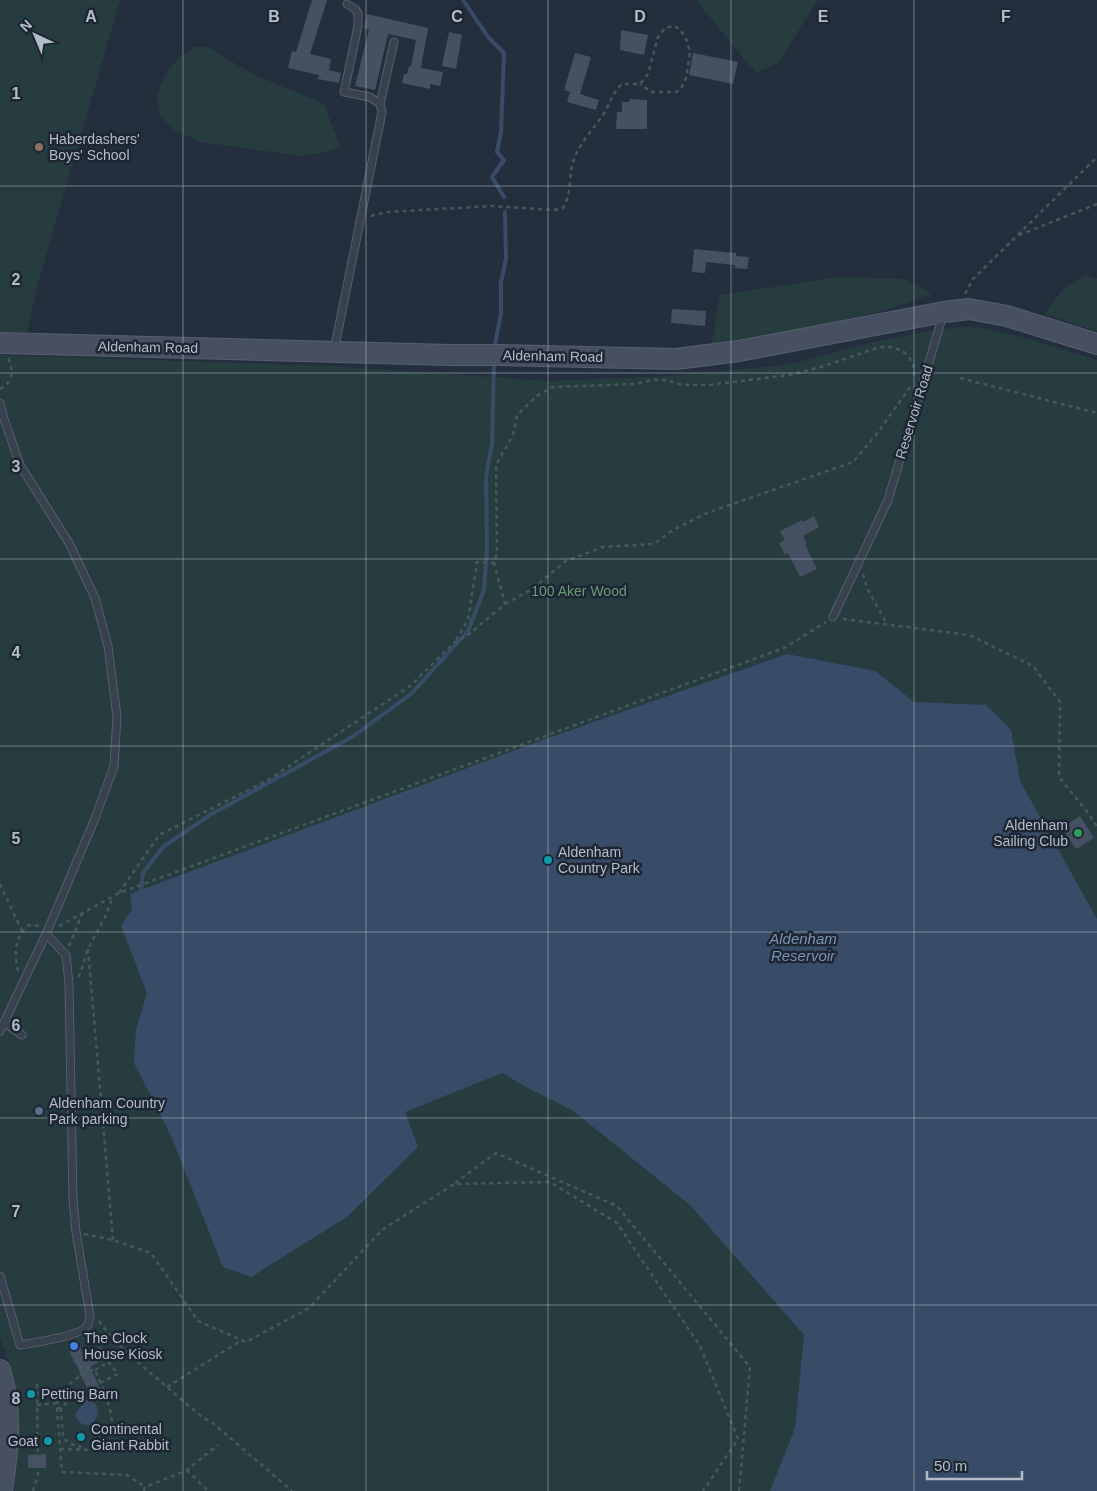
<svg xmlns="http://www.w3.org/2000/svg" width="1097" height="1491" viewBox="0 0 1097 1491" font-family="Helvetica,sans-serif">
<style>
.green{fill:#263c3f}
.water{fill:#394c67}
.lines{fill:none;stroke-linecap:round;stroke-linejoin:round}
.stream{stroke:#394c67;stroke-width:4}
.building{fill:#455162}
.lane-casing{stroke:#565f6c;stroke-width:9}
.secondary-casing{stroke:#565f6c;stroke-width:22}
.path{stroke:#44595c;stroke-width:2.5;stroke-dasharray:4 4;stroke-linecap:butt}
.lane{stroke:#38414e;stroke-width:7}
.secondary{stroke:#465061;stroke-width:20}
.grid{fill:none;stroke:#b4bcc9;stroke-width:1;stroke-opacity:0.55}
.education-dot{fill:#8d6e63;stroke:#1d2633;stroke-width:2}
.leisure-dot{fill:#2e9e5b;stroke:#1d2633;stroke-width:2}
.culture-dot{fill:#0f9aa8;stroke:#1d2633;stroke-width:2}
.service-dot{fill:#5c6f8a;stroke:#1d2633;stroke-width:2}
.shop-dot{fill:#3f7fe0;stroke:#1d2633;stroke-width:2}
.labels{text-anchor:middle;stroke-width:5;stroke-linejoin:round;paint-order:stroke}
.poi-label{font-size:14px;fill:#b4bcc9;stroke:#1d2633;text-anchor:start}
.street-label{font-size:14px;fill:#b4bcc9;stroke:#1d2633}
.park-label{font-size:14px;fill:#6b9a76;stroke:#1d2633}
.water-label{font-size:15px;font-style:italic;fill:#7c92b1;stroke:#1d2633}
.grid-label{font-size:16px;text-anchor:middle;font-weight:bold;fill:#b4bcc9;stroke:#1d2633;stroke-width:5;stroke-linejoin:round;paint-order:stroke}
</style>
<rect width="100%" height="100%" fill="#242f3e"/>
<g class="green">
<path d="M 0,0 L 120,0 L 35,294 L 27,333 L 0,332 Z"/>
<path d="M 696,0 L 818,0 L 778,63 L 756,73 Z"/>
<path d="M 194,47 L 207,47 L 253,74 L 324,104 L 340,147 L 322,153 L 301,156 L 201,142 L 174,130 L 159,115 L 157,96 L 165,75 L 179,57 Z"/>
<path d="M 1085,275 L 1097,279 L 1097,331 L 1044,314 L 1064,288 Z"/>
<path d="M 840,277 L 905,279 L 932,294 L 882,311 L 778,336 L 711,347 L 720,295 Z"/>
<path d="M 971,326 L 1022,337 L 1097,360 L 1097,1491 L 11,1491 L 17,1416 L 9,1363 L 0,1339 L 0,355 L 329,366 L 549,381 L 666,376 L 787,365 L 870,343 L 934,330 Z"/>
</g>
<g class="water">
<path d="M 787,654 L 875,671 L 914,702 L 986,705 L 1011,730 L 1020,781 L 1097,919 L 1097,1491 L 770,1491 L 795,1428 L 804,1335 L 690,1205 L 572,1110 L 528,1088 L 502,1073 L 405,1112 L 418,1147 L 347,1217 L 251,1277 L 223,1267 L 171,1136 L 134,1063 L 136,1030 L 147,993 L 121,926 L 132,909 L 130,894 L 537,742 Z"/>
<path d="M 87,1399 C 102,1403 100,1417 90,1426 C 82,1425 79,1423 75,1415 C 79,1406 84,1405 87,1399 Z"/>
</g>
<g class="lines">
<g class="stream">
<path d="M 463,0 L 488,37 L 504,53 L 501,132 L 497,152 L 504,160 L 492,177 L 504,197"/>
<path d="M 494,350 L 501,313 L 501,282 L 506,259 L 505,212"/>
<path d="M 141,890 L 143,873 L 163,847 L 210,815 L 352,737 L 411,694 L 468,631 L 484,590 L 487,549 L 486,477 L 492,444 L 494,362"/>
</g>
</g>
<g class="building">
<path d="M 312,0 L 327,0 L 310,54 L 331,59 L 329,70 L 341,73 L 339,83 L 318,79 L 319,75 L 288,68 L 292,51 L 296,52 Z"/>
<path d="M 367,14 L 428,28 L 421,68 L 443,72 L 440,86 L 430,84 L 430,89 L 402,83 L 404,74 L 407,74 L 409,66 L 411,66 L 416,40 L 388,34 L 375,90 L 355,86 L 369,30 L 364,28 Z"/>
<path d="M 621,30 L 648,35 L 644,55 L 620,50 Z"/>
<path d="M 449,32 L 462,35 L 456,69 L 442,66 Z"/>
<path d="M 575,53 L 591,57 L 580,94 L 599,100 L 596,110 L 567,102 L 570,92 L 564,90 Z"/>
<path d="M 693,53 L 738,62 L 733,84 L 689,75 Z"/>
<path d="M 630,99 L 647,100 L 647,129 L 616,129 L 617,112 L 622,112 L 622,102 L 629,102 Z"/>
<path d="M 694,249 L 736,253 L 736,256 L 749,257 L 747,269 L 735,268 L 735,265 L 706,262 L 705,273 L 692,272 Z"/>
<path d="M 672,309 L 706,311 L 705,326 L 671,323 Z"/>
<path d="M 814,516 L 819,527 L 803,536 L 807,544 L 805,545 L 817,569 L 800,577 L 788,553 L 785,555 L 779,543 L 785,540 L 780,531 L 802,520 L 803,522 Z"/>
<path d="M 1080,816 L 1094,838 L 1076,849 L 1062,828 Z"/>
<path d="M 78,1341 L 83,1355 L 100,1361 L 90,1367 L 101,1391 L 91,1396 L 76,1364 L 75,1364 L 67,1345 Z"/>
<path d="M 46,1454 L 46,1468 L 28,1468 L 28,1455 Z"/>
</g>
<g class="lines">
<g class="lane-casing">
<g id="lane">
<path d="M 380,104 L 394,42"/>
<path d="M 334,351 L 382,112 L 380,104 L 370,97 L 344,92 L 358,26 L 358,13 L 355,9 L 347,4"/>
<path d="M 0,403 L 4,419 L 20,465 L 69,543 L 95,598 L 108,646 L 117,717 L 114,766 L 94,821 L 46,934 L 0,1031"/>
<path d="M 833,617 L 888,500 L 943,315"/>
<path d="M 5,1023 L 22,1035"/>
<path d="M 0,1276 L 20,1345 C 33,1343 79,1336 86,1327 C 89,1325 89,1320 90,1316 L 76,1232 L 73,1200 L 69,984 L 66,955 L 46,934"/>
</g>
</g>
<g class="secondary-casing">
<g id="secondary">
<path d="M 0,343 L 451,355 L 500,355 L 676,359 L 739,351 L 944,312 L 969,309 L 1007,316 L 1097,344"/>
<path d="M 0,1370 C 13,1411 8,1449 2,1491"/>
</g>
</g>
<g class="path">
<path d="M 371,216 L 387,212 L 492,206 L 555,210 L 563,208 C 573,190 568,175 574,159 C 581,140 596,127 606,110 C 611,100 614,91 622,84 L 640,84 L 648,74 L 658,37 L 665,28 L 673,26 L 680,29 L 687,41 L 690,52 L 686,78 L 681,89 L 676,92 L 651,92 L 640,84"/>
<path d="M 1019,235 L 1097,204"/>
<path d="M 965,294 L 973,279 L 1097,157"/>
<path d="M 960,378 L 1097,413"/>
<path d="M 0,389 C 14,381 14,371 8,358"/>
<path d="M 863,574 L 868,590 L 887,624"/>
<path d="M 505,604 L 532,589 L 566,561 L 603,547 L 654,544 L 673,530 L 707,513 L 853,462 L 876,435 L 911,386"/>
<path d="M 843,619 L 969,635 L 1033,666 L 1060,702 L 1059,777 L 1089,814 L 1097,827"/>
<path d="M 456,640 L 468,620 L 477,562 L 494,563"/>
<path d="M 0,884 L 22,931"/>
<path d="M 119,893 L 159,835 L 268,780 L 410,686 L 455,642 L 468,635 L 505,604 L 494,563 L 497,553 L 496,465 L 513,435 L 517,415 L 538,395 L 553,387 L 635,384 L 652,380 L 666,380 L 683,385 L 710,385 L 789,375 L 821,367 L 880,347 L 892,347 L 903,351 L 910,359 L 915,369 L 913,379"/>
<path d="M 59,926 L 119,893 L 784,648 L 826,622"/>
<path d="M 69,946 L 82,914"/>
<path d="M 88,949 L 113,1240"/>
<path d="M 18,971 C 14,954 14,937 29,925 L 40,926"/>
<path d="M 78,976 L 79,976 L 88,949 L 105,917 L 113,897"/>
<path d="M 455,1183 L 496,1153 L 617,1206 L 750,1367 L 739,1491"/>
<path d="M 84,1234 L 113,1240 L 151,1253 L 198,1321 L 246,1342 L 309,1308 L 382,1230 L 454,1184 L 550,1182 L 617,1223 L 700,1346 L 738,1439 L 703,1491"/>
<path d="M 99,1321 C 118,1348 149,1371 174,1393 C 187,1404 199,1416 214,1424 L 292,1491"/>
<path d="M 91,1335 L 101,1348 L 104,1356 L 133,1358"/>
<path d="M 90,1356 L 101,1348"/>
<path d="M 95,1370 L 104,1365 L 101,1358 L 104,1356"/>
<path d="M 87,1371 L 88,1364"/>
<path d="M 82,1376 L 81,1368 L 79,1362 L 84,1354 L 90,1357"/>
<path d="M 100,1383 L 118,1374 L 104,1356"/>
<path d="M 167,1387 L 242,1340"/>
<path d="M 37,1405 L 57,1403"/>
<path d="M 57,1408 L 61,1408 L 72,1398 L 63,1391"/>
<path d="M 61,1408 L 63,1438 L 70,1444 L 80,1446 L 80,1449"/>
<path d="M 60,1449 L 99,1450 C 101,1447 105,1444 107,1441 C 121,1424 102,1387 95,1370 L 87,1371 L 73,1381 L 63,1391 L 58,1398 L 57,1408 L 62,1472 L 127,1475 L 145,1487"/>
<path d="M 187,1470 L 208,1491"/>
<path d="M 33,1491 L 38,1475 L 37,1382"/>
<path d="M 144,1491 L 145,1487 L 187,1470 L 218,1445"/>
</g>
<use href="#lane" class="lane"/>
<use href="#secondary" class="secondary"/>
</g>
<path class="grid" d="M 183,0 L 183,1491M 366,0 L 366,1491M 548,0 L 548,1491M 731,0 L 731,1491M 914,0 L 914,1491M 0,186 L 1097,186M 0,373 L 1097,373M 0,559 L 1097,559M 0,746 L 1097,746M 0,932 L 1097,932M 0,1118 L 1097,1118M 0,1305 L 1097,1305"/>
<circle class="education-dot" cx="39" cy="147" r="5"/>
<circle class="leisure-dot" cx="1078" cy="833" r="5"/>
<g class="culture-dot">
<circle cx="548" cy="860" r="5"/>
<circle cx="31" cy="1394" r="5"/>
<circle cx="81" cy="1437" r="5"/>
<circle cx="48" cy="1441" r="5"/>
</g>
<circle class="service-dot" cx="39" cy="1111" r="5"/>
<circle class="shop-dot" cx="74" cy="1346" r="5"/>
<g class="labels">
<g class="poi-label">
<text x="49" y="144">Haberdashers'<tspan x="49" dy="16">Boys' School</tspan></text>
<text x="1068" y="830" text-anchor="end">Aldenham<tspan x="1068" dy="16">Sailing Club</tspan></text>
<text x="558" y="857">Aldenham<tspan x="558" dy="16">Country Park</tspan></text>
<text x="49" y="1108">Aldenham Country<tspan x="49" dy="16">Park parking</tspan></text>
<text x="84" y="1343">The Clock<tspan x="84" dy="16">House Kiosk</tspan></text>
<text x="41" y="1399">Petting Barn</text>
<text x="91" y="1434">Continental<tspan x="91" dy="16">Giant Rabbit</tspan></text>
<text x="38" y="1446" text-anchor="end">Goat</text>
</g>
<g class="street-label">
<text transform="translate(148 347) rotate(1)" y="5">Aldenham Road</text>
<text transform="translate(553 356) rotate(1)" y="5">Aldenham Road</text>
<text transform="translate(914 412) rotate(-73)" y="5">Reservoir Road</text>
</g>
<g class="park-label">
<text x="579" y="596">100 Aker Wood</text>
</g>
<g class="water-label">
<text x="803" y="944">Aldenham<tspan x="803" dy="17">Reservoir</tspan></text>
</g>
</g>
<g class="grid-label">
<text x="91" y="22">A</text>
<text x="274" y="22">B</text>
<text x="457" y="22">C</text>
<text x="640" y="22">D</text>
<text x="823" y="22">E</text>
<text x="1006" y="22">F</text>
<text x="16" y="99">1</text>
<text x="16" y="285">2</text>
<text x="16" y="472">3</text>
<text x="16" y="658">4</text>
<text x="16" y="844">5</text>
<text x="16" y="1031">6</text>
<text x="16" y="1217">7</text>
<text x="16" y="1404">8</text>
</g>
<g transform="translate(35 35) rotate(316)" stroke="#1d2633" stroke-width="4" paint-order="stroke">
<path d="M0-4L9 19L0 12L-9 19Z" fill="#b4bcc9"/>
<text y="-8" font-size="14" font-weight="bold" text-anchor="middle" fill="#b4bcc9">N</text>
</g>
<path d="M927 1471v8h95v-8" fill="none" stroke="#b4bcc9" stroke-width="2.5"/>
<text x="934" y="1471" font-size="15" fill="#b4bcc9" stroke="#1d2633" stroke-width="4" paint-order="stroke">50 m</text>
</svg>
